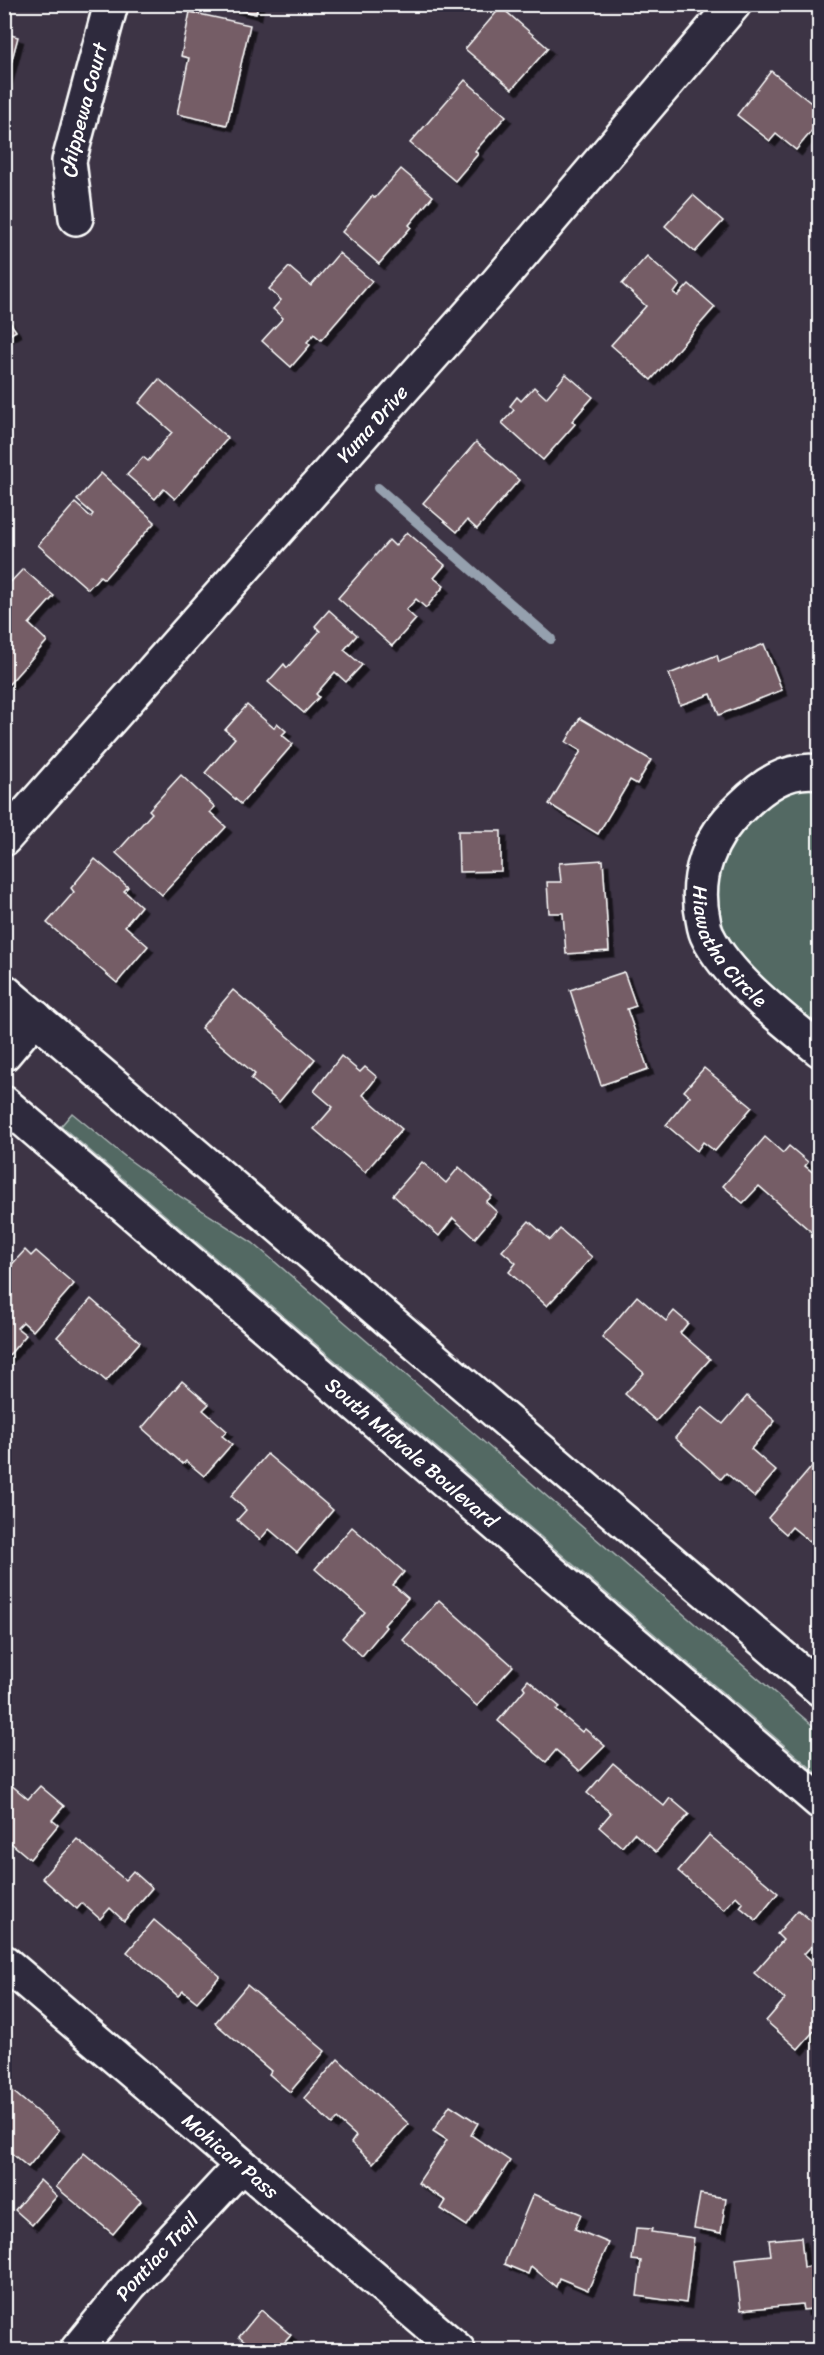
<svg xmlns="http://www.w3.org/2000/svg" width="824" height="2355" viewBox="0 0 824 2355" font-family="Sriracha,sans-serif">
<style>
.green{fill:#526964;stroke:#a8b4b2;stroke-width:1.5}
.lines{fill:none;stroke-linecap:round;stroke-linejoin:round}
.stream{stroke:#95a0ae;stroke-width:10}
.building{fill:#755d66;stroke:#fff;stroke-width:1.5;filter:url(#shadow)}
.minor-casing{stroke:#fff;stroke-width:38}
.tertiary-casing{stroke:#fff;stroke-width:38}
.secondary-casing{stroke:#fff;stroke-width:38}
.minor{stroke:#2f2a3d;stroke-width:33}
.tertiary{stroke:#2f2a3d;stroke-width:33}
.secondary{stroke:#2f2a3d;stroke-width:33}
.labels{text-anchor:middle;stroke-width:4.5;stroke-linejoin:round;paint-order:stroke}
.street-label{font-size:20px;fill:#fff;stroke:#2f2a3d}
</style>
<defs>
<filter id="shadow"><feDropShadow dx="5.5" dy="5.5" stdDeviation="0" flood-color="#0009"/></filter>
</defs>
<rect width="100%" height="100%" fill="#3d3445"/>
<filter id="ink" filterUnits="userSpaceOnUse"><feTurbulence type="fractalNoise" baseFrequency=".0167" numOctaves="2"/><feDisplacementMap in="SourceGraphic" scale="12" xChannelSelector="R" yChannelSelector="G"/><feConvolveMatrix kernelMatrix="1 2 1 2 8 2 1 2 1" color-interpolation-filters="sRGB"/></filter>
<g filter="url(#ink)">
<g class="green">
<path d="M 812,788 L 819,789 L 819,1028 C 759,974 674,921 740,831 C 758,807 782,790 812,788 Z"/>
<path d="M 72,1113 L 128,1159 L 181,1197 L 253,1243 L 819,1731 L 819,1775 L 61,1126 Z"/>
</g>
<g class="lines">
<path class="stream" d="M 378,488 L 551,639"/>
</g>
<g class="building">
<path d="M 217,4 L 258,4 L 256,14 Z"/>
<path d="M 501,7 L 548,48 L 512,89 L 465,49 Z"/>
<path d="M 190,12 L 250,25 L 227,125 L 177,114 L 189,58 L 181,56 Z"/>
<path d="M 4,33 L 18,37 L 4,89 Z"/>
<path d="M 771,71 L 820,110 L 820,121 L 796,150 L 776,134 L 770,141 L 737,115 Z"/>
<path d="M 465,80 L 506,116 L 475,151 L 478,154 L 455,181 L 410,143 Z"/>
<path d="M 401,169 L 433,196 L 409,225 L 411,227 L 379,264 L 342,232 L 372,196 L 375,198 Z"/>
<path d="M 693,195 L 723,221 L 695,252 L 665,226 Z"/>
<path d="M 339,253 L 372,281 L 321,340 L 314,334 L 307,342 L 310,345 L 291,367 L 262,341 L 283,318 L 273,309 L 281,300 L 269,289 L 289,267 L 311,286 Z"/>
<path d="M 647,256 L 680,285 L 674,293 L 678,296 L 689,284 L 715,307 L 651,380 L 611,345 L 646,306 L 622,284 Z"/>
<path d="M 4,314 L 16,331 L 4,338 Z"/>
<path d="M 566,374 L 593,397 L 572,421 L 575,424 L 543,460 L 502,423 L 514,410 L 510,406 L 517,397 L 521,401 L 534,387 L 546,398 Z"/>
<path d="M 159,379 L 228,438 L 175,499 L 164,489 L 155,499 L 127,475 L 143,457 L 148,461 L 172,432 L 139,403 Z"/>
<path d="M 476,442 L 519,480 L 477,529 L 467,520 L 457,532 L 423,503 Z"/>
<path d="M 101,473 L 155,522 L 104,579 L 100,576 L 88,589 L 38,545 L 75,503 L 91,517 L 93,514 L 77,500 Z"/>
<path d="M 407,532 L 445,565 L 434,578 L 444,586 L 426,608 L 416,599 L 406,610 L 416,619 L 392,646 L 338,598 L 389,540 L 395,546 Z"/>
<path d="M 23,569 L 54,596 L 29,624 L 47,641 L 9,684 L 4,680 L 4,589 Z"/>
<path d="M 329,610 L 357,635 L 344,650 L 362,665 L 346,682 L 335,672 L 316,694 L 319,697 L 304,713 L 268,682 L 284,664 L 287,668 L 320,631 L 315,626 Z"/>
<path d="M 764,644 L 782,690 L 719,715 L 711,694 L 680,705 L 669,674 L 717,655 L 719,662 Z"/>
<path d="M 247,705 L 274,728 L 277,723 L 286,731 L 282,735 L 293,744 L 241,804 L 205,773 L 235,738 L 225,730 Z"/>
<path d="M 580,718 L 651,760 L 637,784 L 630,780 L 598,834 L 549,804 L 581,751 L 566,742 Z"/>
<path d="M 181,775 L 215,807 L 210,812 L 226,827 L 162,895 L 116,853 L 152,813 L 149,810 Z"/>
<path d="M 458,831 L 501,831 L 501,871 L 459,872 Z"/>
<path d="M 95,859 L 128,887 L 124,891 L 141,906 L 125,926 L 148,946 L 117,983 L 47,923 L 74,892 L 71,888 Z"/>
<path d="M 603,860 L 609,951 L 566,954 L 563,913 L 549,913 L 547,882 L 561,882 L 559,863 Z"/>
<path d="M 624,972 L 636,1006 L 627,1009 L 648,1069 L 601,1085 L 570,990 Z"/>
<path d="M 233,990 L 315,1059 L 279,1102 L 251,1079 L 255,1074 L 201,1028 Z"/>
<path d="M 341,1056 L 360,1072 L 365,1067 L 377,1077 L 363,1095 L 402,1129 L 365,1172 L 314,1129 L 333,1107 L 314,1091 Z"/>
<path d="M 704,1068 L 752,1107 L 715,1151 L 703,1142 L 697,1151 L 666,1125 L 690,1096 L 684,1091 Z"/>
<path d="M 765,1137 L 783,1153 L 789,1146 L 808,1162 L 805,1166 L 820,1178 L 820,1232 L 816,1236 L 759,1186 L 743,1203 L 723,1186 Z"/>
<path d="M 422,1162 L 446,1183 L 459,1167 L 492,1196 L 486,1202 L 497,1212 L 475,1238 L 453,1218 L 439,1236 L 393,1195 Z"/>
<path d="M 529,1221 L 550,1240 L 560,1229 L 592,1257 L 547,1306 L 509,1272 L 516,1263 L 502,1251 Z"/>
<path d="M 25,1250 L 31,1256 L 36,1251 L 74,1284 L 33,1331 L 23,1322 L 17,1328 L 26,1335 L 4,1361 L 4,1310 L 6,1308 L 4,1306 L 4,1287 L 12,1278 L 5,1272 Z"/>
<path d="M 637,1296 L 666,1321 L 674,1311 L 688,1323 L 680,1333 L 710,1359 L 656,1421 L 625,1394 L 644,1373 L 602,1337 Z"/>
<path d="M 91,1299 L 140,1342 L 106,1381 L 57,1337 Z"/>
<path d="M 182,1381 L 209,1404 L 203,1410 L 227,1431 L 222,1436 L 232,1444 L 204,1476 L 186,1461 L 183,1464 L 142,1428 Z"/>
<path d="M 747,1396 L 775,1421 L 751,1449 L 776,1471 L 754,1497 L 726,1473 L 721,1479 L 675,1438 L 702,1407 L 723,1424 Z"/>
<path d="M 267,1454 L 333,1510 L 297,1553 L 269,1529 L 260,1540 L 237,1520 L 246,1510 L 231,1496 Z"/>
<path d="M 815,1463 L 820,1466 L 820,1550 L 792,1527 L 786,1534 L 768,1518 Z"/>
<path d="M 352,1527 L 404,1572 L 393,1585 L 408,1598 L 384,1625 L 386,1627 L 362,1656 L 342,1638 L 365,1612 L 315,1569 Z"/>
<path d="M 439,1600 L 513,1666 L 477,1706 L 403,1640 Z"/>
<path d="M 528,1680 L 560,1707 L 556,1710 L 582,1732 L 585,1729 L 605,1746 L 580,1771 L 556,1750 L 546,1762 L 498,1721 L 525,1689 L 523,1686 Z"/>
<path d="M 613,1763 L 664,1806 L 670,1798 L 689,1814 L 656,1852 L 634,1833 L 622,1847 L 599,1827 L 611,1813 L 587,1793 Z"/>
<path d="M 4,1779 L 28,1799 L 40,1786 L 64,1806 L 52,1820 L 58,1825 L 30,1859 L 4,1837 Z"/>
<path d="M 709,1835 L 778,1893 L 756,1920 L 740,1907 L 743,1903 L 736,1896 L 724,1910 L 678,1871 Z"/>
<path d="M 77,1839 L 125,1880 L 133,1871 L 152,1888 L 124,1921 L 110,1908 L 100,1919 L 82,1903 L 77,1909 L 42,1878 Z"/>
<path d="M 798,1910 L 820,1928 L 820,1937 L 804,1954 L 820,1968 L 820,2024 L 798,2049 L 766,2021 L 785,1999 L 754,1973 L 783,1940 L 777,1934 Z"/>
<path d="M 154,1920 L 220,1976 L 197,2002 L 183,1991 L 178,1996 L 127,1952 Z"/>
<path d="M 247,1985 L 325,2051 L 290,2092 L 269,2074 L 271,2071 L 215,2023 Z"/>
<path d="M 338,2059 L 409,2124 L 373,2163 L 351,2143 L 356,2136 L 337,2119 L 332,2124 L 304,2098 Z"/>
<path d="M 4,2084 L 59,2130 L 28,2167 L 4,2147 Z"/>
<path d="M 450,2105 L 478,2123 L 471,2135 L 510,2161 L 467,2226 L 441,2209 L 446,2201 L 418,2183 L 447,2140 L 433,2131 Z"/>
<path d="M 84,2153 L 141,2201 L 113,2234 L 56,2187 Z"/>
<path d="M 40,2180 L 57,2196 L 32,2225 L 15,2210 Z"/>
<path d="M 533,2194 L 581,2214 L 575,2229 L 609,2243 L 588,2290 L 559,2278 L 556,2287 L 531,2266 L 528,2274 L 504,2264 Z"/>
<path d="M 700,2194 L 726,2198 L 721,2233 L 694,2228 Z"/>
<path d="M 636,2228 L 652,2229 L 651,2232 L 694,2238 L 686,2303 L 637,2296 L 641,2261 L 632,2260 Z"/>
<path d="M 801,2237 L 804,2267 L 820,2265 L 820,2308 L 803,2310 L 802,2304 L 741,2310 L 735,2259 L 771,2255 L 769,2240 Z"/>
<path d="M 261,2310 L 291,2335 L 278,2350 L 241,2350 L 246,2343 L 239,2337 Z"/>
</g>
<g class="lines">
<g class="minor-casing">
<g id="minor">
<path id="s1" d="M 76,218 L 69,161 L 111,4"/>
<path id="s2" d="M 820,772 C 787,767 762,786 740,808 C 709,837 694,877 703,919 C 704,925 705,932 708,937 C 729,979 784,1020 820,1050"/>
<path d="M 4,1054 L 35,1017"/>
<path id="s3" d="M 4,1962 L 458,2350"/>
<path id="s4" d="M 77,2350 L 130,2285 L 241,2166"/>
</g>
</g>
<g class="tertiary-casing">
<g id="tertiary">
<path id="s5" d="M 4,839 L 497,283 L 734,4"/>
</g>
</g>
<g class="secondary-casing">
<g id="secondary">
<path d="M 4,991 L 820,1689"/>
<path id="s6" d="M 4,1103 L 820,1802"/>
</g>
</g>
<use href="#minor" class="minor"/>
<use href="#tertiary" class="tertiary"/>
<use href="#secondary" class="secondary"/>
</g>
</g>
<g class="labels">
<g class="street-label">
<text dy="7" stroke="none"><textPath href="#s1" startOffset="110">Chippewa Court</textPath></text>
<text dy="7" stroke="none"><textPath href="#s5" startOffset="555">Yuma Drive</textPath></text>
<text dy="7" stroke="none"><textPath href="#s2" startOffset="250">Hiawatha Circle</textPath></text>
<text dy="7" stroke="none"><textPath href="#s6" startOffset="537">South Midvale Boulevard</textPath></text>
<text dy="7" stroke="none"><textPath href="#s3" startOffset="298">Mohican Pass</textPath></text>
<text dy="7" stroke="none"><textPath href="#s4" startOffset="123">Pontiac Trail</textPath></text>
</g>
</g>
<rect width="824" height="2355" fill="none" stroke="#2f2a3d" stroke-width="24"/>
<rect x="12" y="12" width="800" height="2331" fill="none" stroke="#fff" stroke-width="2" filter="url(#ink)"/>
</svg>
